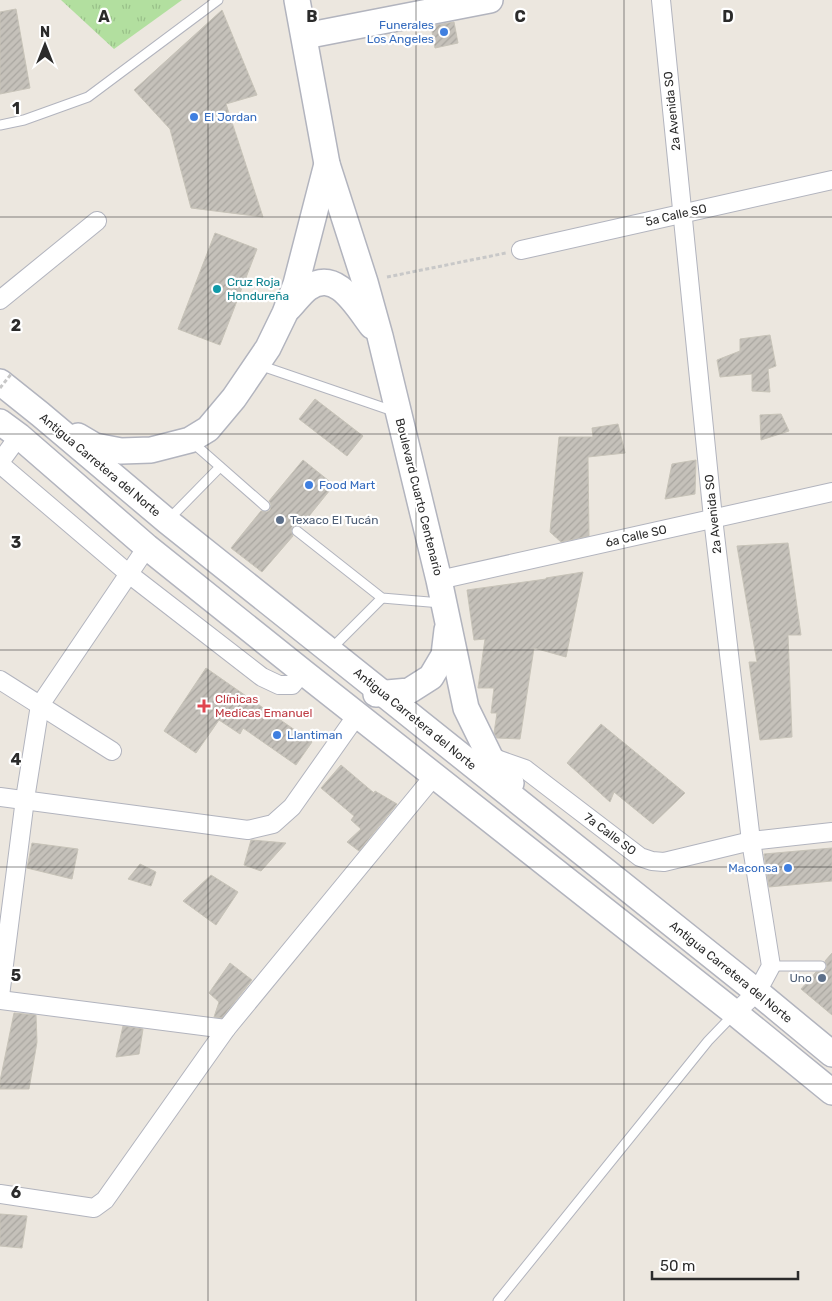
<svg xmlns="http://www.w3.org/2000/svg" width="832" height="1301" viewBox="0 0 832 1301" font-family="Rubik,sans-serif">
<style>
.park{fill:url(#park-tufts)}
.building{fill:url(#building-hatch);stroke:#c7c3b8}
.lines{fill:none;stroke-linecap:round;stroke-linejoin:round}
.lane-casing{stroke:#b2b4be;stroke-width:11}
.street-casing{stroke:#b2b4be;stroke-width:20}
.secondary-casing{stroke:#b2b4be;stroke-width:28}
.path{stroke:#c8c8c8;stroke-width:3;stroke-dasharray:4 2.5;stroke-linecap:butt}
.lane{stroke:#fff;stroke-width:9}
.street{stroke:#fff;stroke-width:18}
.secondary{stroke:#fff;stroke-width:25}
.path-bridge{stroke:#c8c8c8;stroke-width:3;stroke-dasharray:4 2.5;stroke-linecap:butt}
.grid{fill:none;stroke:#2b2b2b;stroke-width:1;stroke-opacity:0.55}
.shop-dot{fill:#3f7fe0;stroke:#fff;stroke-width:2}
.culture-dot{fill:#0f9aa8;stroke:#fff;stroke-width:2}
.service-dot{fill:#5c6f8a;stroke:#fff;stroke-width:2}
.health-dot{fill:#e0444e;stroke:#fff;stroke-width:2}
.labels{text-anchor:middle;stroke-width:4.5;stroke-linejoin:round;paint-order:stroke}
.shop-label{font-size:12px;fill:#366cbe;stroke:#fff;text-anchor:start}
.street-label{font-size:12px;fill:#2b2b2b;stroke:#fff}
.culture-label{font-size:12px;fill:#0d838f;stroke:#fff;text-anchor:start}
.service-label{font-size:12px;fill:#4e5e75;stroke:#fff;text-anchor:start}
.health-label{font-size:12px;fill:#be3a42;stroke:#fff;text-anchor:start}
.grid-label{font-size:16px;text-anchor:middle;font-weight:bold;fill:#2b2b2b;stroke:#fff;stroke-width:4.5;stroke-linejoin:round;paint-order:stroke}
</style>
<defs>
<pattern id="park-tufts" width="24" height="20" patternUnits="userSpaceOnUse" patternTransform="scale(1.25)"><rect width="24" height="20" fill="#b2df9f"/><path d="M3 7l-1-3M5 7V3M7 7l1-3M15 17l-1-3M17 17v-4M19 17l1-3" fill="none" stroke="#99c089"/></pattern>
<pattern id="building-hatch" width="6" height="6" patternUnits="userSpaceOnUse" patternTransform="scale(1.25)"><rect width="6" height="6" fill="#c5c1ba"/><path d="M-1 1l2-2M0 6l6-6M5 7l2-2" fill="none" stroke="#a9a6a0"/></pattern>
</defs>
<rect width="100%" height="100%" fill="#ece7df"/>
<path class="park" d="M 61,0 L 182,0 L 114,49 Z"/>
<g class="building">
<path d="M 16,9 L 30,88 L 0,94 L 0,12 Z"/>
<path d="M 222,10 L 257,95 L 226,104 L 263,217 L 191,208 L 170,129 L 134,90 Z"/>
<path d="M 454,22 L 458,43 L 435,48 L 431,26 Z"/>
<path d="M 215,233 L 257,249 L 220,345 L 178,329 Z"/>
<path d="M 770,335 L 776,366 L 768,369 L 770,392 L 752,391 L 752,374 L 720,377 L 717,360 L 740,351 L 740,339 Z"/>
<path d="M 315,399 L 363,436 L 347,456 L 299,419 Z"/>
<path d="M 781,414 L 789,431 L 761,440 L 760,415 Z"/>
<path d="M 618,424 L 625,453 L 588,457 L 589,536 L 561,542 L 550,532 L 559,437 L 593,437 L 592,428 Z"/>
<path d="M 303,460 L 334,485 L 301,526 L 297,525 L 292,527 L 291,531 L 293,536 L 262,572 L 231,548 L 261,511 L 267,512 L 270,510 L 271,504 L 269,501 Z"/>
<path d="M 696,460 L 695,494 L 665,499 L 672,464 Z"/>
<path d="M 788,543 L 801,635 L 788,635 L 792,737 L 760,740 L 749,662 L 757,662 L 737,546 Z"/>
<path d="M 583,572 L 566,657 L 534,648 L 520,739 L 497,738 L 494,733 L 497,713 L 491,713 L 494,688 L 478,688 L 485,639 L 474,640 L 467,590 L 546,579 L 546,578 Z"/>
<path d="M 206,668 L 312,742 L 296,765 L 243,728 L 240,734 L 219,720 L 196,753 L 164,731 Z"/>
<path d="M 601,724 L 685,793 L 653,824 L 614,792 L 610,802 L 567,763 Z"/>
<path d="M 341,765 L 374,793 L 375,791 L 397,804 L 359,851 L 347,842 L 361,829 L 351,820 L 354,816 L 321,788 Z"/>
<path d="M 251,840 L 252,840 L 286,843 L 261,871 L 244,865 Z"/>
<path d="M 32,843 L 78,849 L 72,879 L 27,868 Z"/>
<path d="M 832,848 L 832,881 L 769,887 L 764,854 Z"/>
<path d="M 140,864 L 156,872 L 151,886 L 128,879 Z"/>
<path d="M 211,875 L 238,892 L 216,925 L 183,901 Z"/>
<path d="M 832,953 L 832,1015 L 801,989 L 816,972 L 821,972 L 826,970 L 827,966 L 825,961 Z"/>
<path d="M 230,963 L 252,980 L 222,1018 L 214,1017 L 219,1002 L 209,993 Z"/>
<path d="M 14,1013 L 36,1015 L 37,1042 L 29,1089 L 0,1089 L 0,1081 Z"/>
<path d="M 123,1026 L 143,1029 L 139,1054 L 116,1057 Z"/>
<path d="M 0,1214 L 27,1216 L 22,1248 L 0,1246 Z"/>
</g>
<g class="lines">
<g class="lane-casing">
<g id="lane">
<path d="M 0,125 L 24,120 L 88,97 L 218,0"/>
<path d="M 259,365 L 396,412"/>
<path d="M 192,442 L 265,506"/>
<path d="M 169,519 L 220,467"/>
<path d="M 297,531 L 382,598 L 441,603"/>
<path d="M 331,649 L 382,598"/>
<path d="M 771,966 L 821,966"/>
<path d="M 498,1301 L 708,1041 L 735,1013"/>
</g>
</g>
<g class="street-casing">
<g id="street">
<path d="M 661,0 L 713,518 L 751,841 L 771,966 L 757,992 L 735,1013"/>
<path d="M 521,250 L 832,180"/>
<path d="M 0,300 L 97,221"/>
<path d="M 0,462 L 19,436"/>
<path d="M 0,464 L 129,574 L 262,677 L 279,685 L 292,685 L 303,672"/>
<path d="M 439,580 L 832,492"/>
<path d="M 0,680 L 112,751"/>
<path d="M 491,757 L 525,769 L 640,857 L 652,861 L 664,862 L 751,841 L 832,832"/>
<path d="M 0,797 L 248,830 L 273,824 L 292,807 L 357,715"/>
<path d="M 0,996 L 25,799 L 40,705 L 147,547"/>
<path d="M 0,1000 L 226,1029"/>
<path d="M 0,1194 L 94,1208 L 105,1200 L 226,1029 L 434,776"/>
</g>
</g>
<g class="secondary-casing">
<g id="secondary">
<path d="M 297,0 L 327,164 L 365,282 L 380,336 L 439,580 L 466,708 L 490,757 L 511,783"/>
<path d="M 305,36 L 490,0"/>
<path d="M 289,308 C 295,302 301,293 308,288 C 337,268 357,307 372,326"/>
<path d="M 0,382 L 40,414 L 167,521 L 757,992 L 832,1054"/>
<path d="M 0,422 L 19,436 L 147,547 L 303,672 L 735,1013 L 832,1092"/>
<path d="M 78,436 L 95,446 L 121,451 L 151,450 L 190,440 L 208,429 L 234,398 L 268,348 L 285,313 L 296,284 L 327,164"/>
<path d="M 376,694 L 409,691 L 431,677 L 444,655 L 447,630"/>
</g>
</g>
<path class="path" d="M 387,277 L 506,253"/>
<use href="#lane" class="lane"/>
<use href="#street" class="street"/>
<use href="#secondary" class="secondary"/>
<path class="path-bridge" d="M 0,388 L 12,373"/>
</g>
<path class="grid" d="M 208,0 L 208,1301M 416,0 L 416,1301M 624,0 L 624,1301M 0,217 L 832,217M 0,434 L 832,434M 0,650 L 832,650M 0,867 L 832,867M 0,1084 L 832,1084"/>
<g class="shop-dot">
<circle cx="444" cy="32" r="5"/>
<circle cx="194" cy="117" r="5"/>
<circle cx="309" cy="485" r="5"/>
<circle cx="277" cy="735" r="5"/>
<circle cx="788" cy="868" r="5"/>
</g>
<circle class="culture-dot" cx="217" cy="289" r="5"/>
<g class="service-dot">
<circle cx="280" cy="520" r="5"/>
<circle cx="822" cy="978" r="5"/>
</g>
<path class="health-dot" d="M201.5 698.5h5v5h5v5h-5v5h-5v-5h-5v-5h5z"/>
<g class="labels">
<g class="shop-label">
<text x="434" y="29" text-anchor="end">Funerales<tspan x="434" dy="14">Los Angeles</tspan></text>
<text x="204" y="121">El Jordan</text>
<text x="319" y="489">Food Mart</text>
<text x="287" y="739">Llantiman</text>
<text x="778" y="872" text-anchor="end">Maconsa</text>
</g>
<g class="street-label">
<text transform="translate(672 111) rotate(-96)" y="4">2a Avenida SO</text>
<text transform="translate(676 215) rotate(-13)" y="4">5a Calle SO</text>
<text transform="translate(100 465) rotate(40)" y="4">Antigua Carretera del Norte</text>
<text transform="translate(419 497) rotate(76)" y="4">Boulevard Cuarto Centenario</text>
<text transform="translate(713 514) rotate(-96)" y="4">2a Avenida SO</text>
<text transform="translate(636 536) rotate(-13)" y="4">6a Calle SO</text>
<text transform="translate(415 719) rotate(39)" y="4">Antigua Carretera del Norte</text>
<text transform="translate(610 834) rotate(37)" y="4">7a Calle SO</text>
<text transform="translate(731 972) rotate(39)" y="4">Antigua Carretera del Norte</text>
</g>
<g class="culture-label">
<text x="227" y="286">Cruz Roja<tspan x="227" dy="14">Hondureña</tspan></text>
</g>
<g class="service-label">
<text x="290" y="524">Texaco El Tucán</text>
<text x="812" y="982" text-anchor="end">Uno</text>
</g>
<g class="health-label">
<text x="215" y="703">Clínicas<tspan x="215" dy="14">Medicas Emanuel</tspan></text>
</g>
</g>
<g class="grid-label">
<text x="104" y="22">A</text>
<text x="312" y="22">B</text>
<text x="520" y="22">C</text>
<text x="728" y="22">D</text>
<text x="16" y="114">1</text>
<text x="16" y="331">2</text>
<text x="16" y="548">3</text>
<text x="16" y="765">4</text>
<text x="16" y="981">5</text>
<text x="16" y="1198">6</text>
</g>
<g transform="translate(45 45)" stroke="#ffffff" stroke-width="4" paint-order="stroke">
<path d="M0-4L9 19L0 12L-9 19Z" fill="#2b2b2b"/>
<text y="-8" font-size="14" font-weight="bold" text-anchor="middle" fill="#2b2b2b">N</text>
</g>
<path d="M652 1271v8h146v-8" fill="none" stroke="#2b2b2b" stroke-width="2.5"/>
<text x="660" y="1271" font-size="15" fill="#2b2b2b" stroke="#ffffff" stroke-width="4" paint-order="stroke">50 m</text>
</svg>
